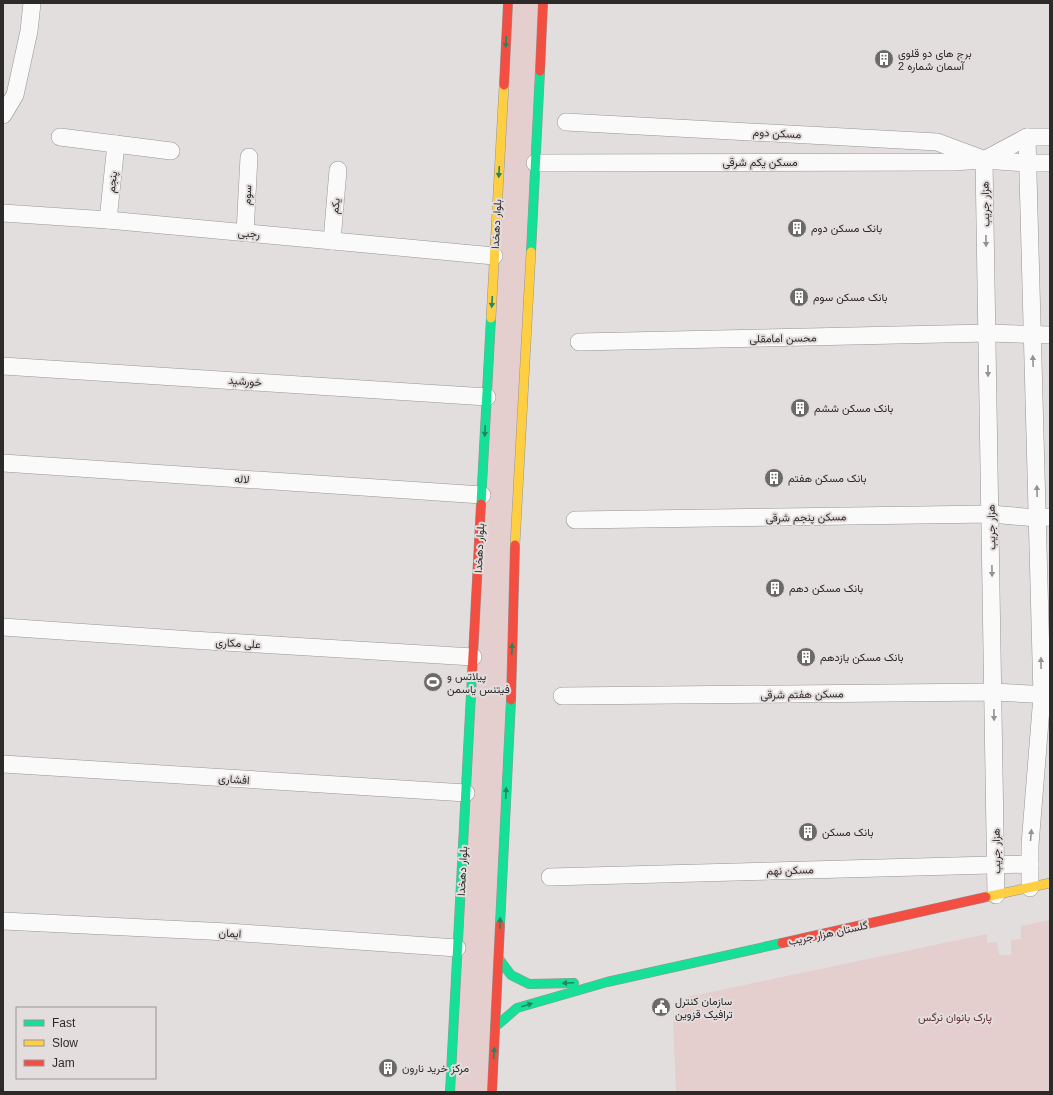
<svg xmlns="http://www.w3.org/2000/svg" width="1053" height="1095" viewBox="0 0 1053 1095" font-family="Arial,Vazirmatn,sans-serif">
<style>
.green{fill:#e4cfce}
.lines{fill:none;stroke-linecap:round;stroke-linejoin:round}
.street-casing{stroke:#979494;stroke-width:18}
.fast-casing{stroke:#979494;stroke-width:10}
.slow-casing{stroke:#979494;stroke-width:10}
.jam-casing{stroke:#979494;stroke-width:10}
.street{stroke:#fbfafa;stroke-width:17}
.fast{stroke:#16e098;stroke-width:9}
.slow{stroke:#ffcf43;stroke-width:9}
.jam{stroke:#f24e42;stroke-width:9}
.oneway{fill:#228661}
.oneway2{fill:#949292}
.labels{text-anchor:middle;stroke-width:4;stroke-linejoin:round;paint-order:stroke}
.poi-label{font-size:11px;fill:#2d2b2a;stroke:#e3dddd;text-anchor:start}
.street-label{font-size:11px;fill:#2d2b2a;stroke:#e3dddd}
.park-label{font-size:11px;fill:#64302e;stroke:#e3dddd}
</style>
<rect width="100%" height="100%" fill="#e2dede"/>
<g class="green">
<path d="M 508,3 L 543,3 L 492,1092 L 450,1092 Z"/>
<path d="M 1050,920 L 1050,1092 L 676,1092 L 673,1021 L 687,997 L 987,934 L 987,943 L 997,942 L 999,955 L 1011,955 L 1011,940 L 1021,939 L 1021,926 Z"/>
</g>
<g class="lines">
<g class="street-casing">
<g id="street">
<path d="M 3,115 L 15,95 L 29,31 L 32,3"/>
<path d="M 566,122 L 937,142 L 980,158"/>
<path d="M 60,137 L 171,151"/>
<path d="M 1027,137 L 1042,696 L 1030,845 L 1030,888"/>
<path d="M 984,160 L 996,895"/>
<path d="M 984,160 L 1027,137 L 1050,137"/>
<path d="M 535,163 L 952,162 L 984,160 L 1027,163 L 1050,163"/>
<path d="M 3,213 L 108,220 L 494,256"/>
<path d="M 108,220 L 116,144"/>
<path d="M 245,233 L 249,157"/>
<path d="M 332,241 L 338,170"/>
<path d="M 579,342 L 988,333 L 1050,335"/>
<path d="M 3,366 L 487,397"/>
<path d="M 3,463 L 482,495"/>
<path d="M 575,520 L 991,514 L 1037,518 L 1050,517"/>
<path d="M 3,627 L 192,640 L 473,657"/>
<path d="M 562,696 L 993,692 L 1050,695"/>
<path d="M 3,764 L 466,793"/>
<path d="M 550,877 L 1030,864"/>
<path d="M 3,921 L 228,932 L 457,948"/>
</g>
</g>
<g class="fast-casing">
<g id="fast">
<path d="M 531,252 L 540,71"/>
<path d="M 481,504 L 491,318"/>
<path d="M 500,925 L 511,700"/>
<path d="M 499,959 L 511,975 L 529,984 L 574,983"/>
<path d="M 495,1027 L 517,1008 L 607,982 L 782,943"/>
<path d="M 450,1092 L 472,675"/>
</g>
</g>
<g class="slow-casing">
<g id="slow">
<path d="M 491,318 L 504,85"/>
<path d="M 515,545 L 531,252"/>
<path d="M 986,897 L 1050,883"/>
</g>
</g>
<g class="jam-casing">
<g id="jam">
<path d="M 540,71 L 543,3"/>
<path d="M 504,85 L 508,3"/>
<path d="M 472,675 L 481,504"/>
<path d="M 511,700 L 515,545"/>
<path d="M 782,943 L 986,897"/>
<path d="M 492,1092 L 500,925"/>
</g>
</g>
<use href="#street" class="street"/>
<use href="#fast" class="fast"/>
<use href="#slow" class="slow"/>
<use href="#jam" class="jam"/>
</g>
<defs><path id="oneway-solid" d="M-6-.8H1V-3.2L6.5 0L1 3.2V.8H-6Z"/></defs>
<g class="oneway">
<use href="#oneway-solid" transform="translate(506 42) rotate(93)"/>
<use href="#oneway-solid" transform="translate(499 172) rotate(93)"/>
<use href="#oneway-solid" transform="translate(492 302) rotate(93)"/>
<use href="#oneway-solid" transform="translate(485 431) rotate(93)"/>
<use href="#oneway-solid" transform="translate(512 649) rotate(-88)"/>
<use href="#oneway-solid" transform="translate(506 793) rotate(-87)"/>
<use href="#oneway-solid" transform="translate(500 923) rotate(-87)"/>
<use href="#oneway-solid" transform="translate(568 983) rotate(178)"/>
<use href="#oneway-solid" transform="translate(527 1005) rotate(-18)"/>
<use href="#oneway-solid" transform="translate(494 1053) rotate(-87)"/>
</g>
<g class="oneway2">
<use href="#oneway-solid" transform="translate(986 241) rotate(89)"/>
<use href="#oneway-solid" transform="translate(1033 361) rotate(-92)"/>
<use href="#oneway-solid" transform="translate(988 371) rotate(89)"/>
<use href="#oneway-solid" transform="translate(1037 491) rotate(-92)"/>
<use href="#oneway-solid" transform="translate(992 571) rotate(89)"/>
<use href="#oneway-solid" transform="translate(1041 663) rotate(-91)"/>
<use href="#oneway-solid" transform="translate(994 715) rotate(89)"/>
<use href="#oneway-solid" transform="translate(1031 835) rotate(-85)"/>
</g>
<defs>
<g id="building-disc" transform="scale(1)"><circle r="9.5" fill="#6c6a69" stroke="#e3dddd"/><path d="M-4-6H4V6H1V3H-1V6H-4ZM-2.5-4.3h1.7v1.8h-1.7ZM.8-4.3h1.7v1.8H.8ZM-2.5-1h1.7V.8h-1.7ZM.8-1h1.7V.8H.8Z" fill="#fff"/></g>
<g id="stadium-disc" transform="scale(1)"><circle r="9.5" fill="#6c6a69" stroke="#e3dddd"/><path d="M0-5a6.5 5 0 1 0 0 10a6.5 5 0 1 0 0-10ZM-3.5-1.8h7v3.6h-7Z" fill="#fff"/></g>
<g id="civic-disc" transform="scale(1)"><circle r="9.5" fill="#6c6a69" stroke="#e3dddd"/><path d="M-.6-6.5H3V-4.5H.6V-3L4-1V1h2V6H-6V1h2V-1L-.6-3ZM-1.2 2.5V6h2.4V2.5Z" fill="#fff"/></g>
</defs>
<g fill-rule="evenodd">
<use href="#building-disc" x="884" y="59"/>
<use href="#building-disc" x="797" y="228"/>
<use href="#building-disc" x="799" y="297"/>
<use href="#building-disc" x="800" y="408"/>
<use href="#building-disc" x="774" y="478"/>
<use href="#building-disc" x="775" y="588"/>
<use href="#building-disc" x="806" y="657"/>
<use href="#stadium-disc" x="433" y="682"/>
<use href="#building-disc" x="808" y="832"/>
<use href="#civic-disc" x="661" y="1007"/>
<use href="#building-disc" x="388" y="1068"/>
</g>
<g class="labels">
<g class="poi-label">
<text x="898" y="57">برج های دو قلوی<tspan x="898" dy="13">آسمان شماره 2</tspan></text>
<text x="811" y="232">بانک مسکن دوم</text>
<text x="813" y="301">بانک مسکن سوم</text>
<text x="814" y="412">بانک مسکن ششم</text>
<text x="788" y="482">بانک مسکن هفتم</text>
<text x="789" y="592">بانک مسکن دهم</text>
<text x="820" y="661">بانک مسکن یازدهم</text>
<text x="447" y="680">پیلاتس و<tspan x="447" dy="13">فیتنس یاسمن</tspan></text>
<text x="822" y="836">بانک مسکن</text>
<text x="675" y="1005">سازمان کنترل<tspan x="675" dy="13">ترافیک قزوین</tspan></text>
<text x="402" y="1072">مرکز خرید نارون</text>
</g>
<g class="street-label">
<text transform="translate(777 133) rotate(3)" y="4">مسکن دوم</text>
<text x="760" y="166">مسکن یکم شرقی</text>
<text transform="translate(112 182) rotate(-84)" y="4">پنجم</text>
<text transform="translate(247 195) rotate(-87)" y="4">سوم</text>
<text transform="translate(985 204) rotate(-91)" y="4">هزار جریب</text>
<text transform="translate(335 206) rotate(-85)" y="4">یکم</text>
<text transform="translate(496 224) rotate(-87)" y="4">بلوار دهخدا</text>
<text transform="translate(249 233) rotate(5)" y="4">رجبی</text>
<text transform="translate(783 338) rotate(-1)" y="4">محسن امامقلی</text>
<text transform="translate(245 381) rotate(4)" y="4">خورشید</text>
<text transform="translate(242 479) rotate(4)" y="4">لاله</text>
<text transform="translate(806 517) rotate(-1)" y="4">مسکن پنجم شرقی</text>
<text transform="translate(991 527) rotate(-91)" y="4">هزار جریب</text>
<text transform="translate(479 548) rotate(-87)" y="4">بلوار دهخدا</text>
<text transform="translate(238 643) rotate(3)" y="4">علی مکاری</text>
<text transform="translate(802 694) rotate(-1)" y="4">مسکن هفتم شرقی</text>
<text transform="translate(234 779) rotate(4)" y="4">افشاری</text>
<text transform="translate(996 851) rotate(-91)" y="4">هزار جریب</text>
<text transform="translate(790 870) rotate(-2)" y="4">مسکن نهم</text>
<text transform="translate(462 871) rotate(-87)" y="4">بلوار دهخدا</text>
<text transform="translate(230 933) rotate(3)" y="4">ایمان</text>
<text transform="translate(828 933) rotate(-12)" y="4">گلستان هزار جریب</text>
</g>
<g class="park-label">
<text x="955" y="1021">پارک بانوان نرگس</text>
</g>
</g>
<rect width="1053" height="1095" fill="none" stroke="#2d2b2a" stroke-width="8"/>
<rect x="16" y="1007" width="140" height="72" fill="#e3dddd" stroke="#9a9695"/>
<rect x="24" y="1020" width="20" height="6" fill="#16e098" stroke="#9a9695"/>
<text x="52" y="1027" font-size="12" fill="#2d2b2a">Fast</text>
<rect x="24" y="1040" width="20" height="6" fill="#ffcf43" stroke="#9a9695"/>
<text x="52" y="1047" font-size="12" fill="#2d2b2a">Slow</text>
<rect x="24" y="1060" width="20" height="6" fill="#f24e42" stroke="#9a9695"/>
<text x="52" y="1067" font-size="12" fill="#2d2b2a">Jam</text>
</svg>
